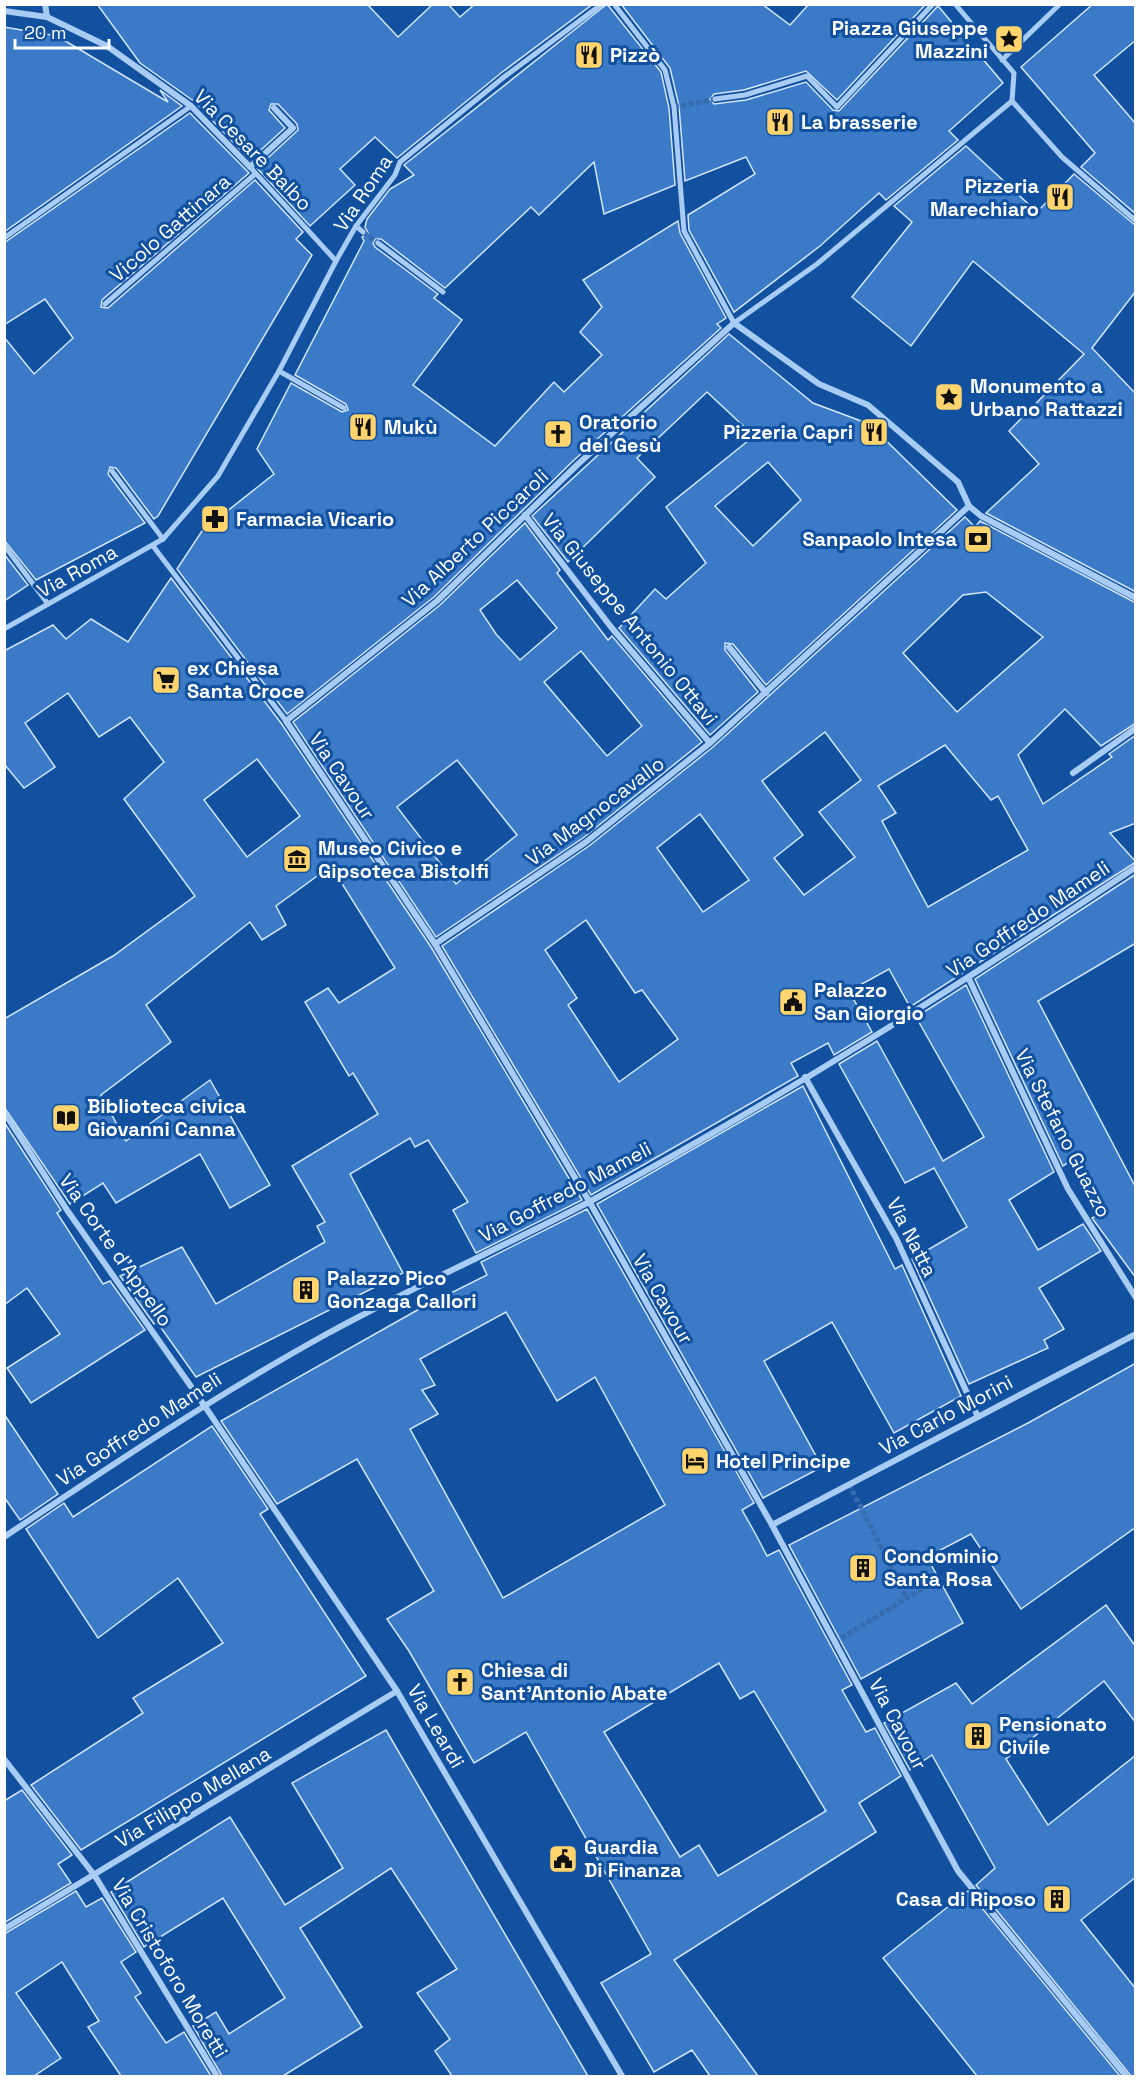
<svg xmlns="http://www.w3.org/2000/svg" width="1140" height="2081" viewBox="0 0 1140 2081" font-family="'Space Grotesk',sans-serif">
<style>
.building{fill:#3b7ac6;stroke:#d2e6fe;stroke-width:1.5;fill-rule:evenodd}
.lines{fill:none;stroke-linecap:round;stroke-linejoin:round}
.pedestrian-tunnel{stroke:#366bad;stroke-width:5;stroke-dasharray:5 2.5;stroke-linecap:butt}
.pedestrian{stroke:#a9ccf5;stroke-width:5}
.minor{stroke:#a9ccf5;stroke-width:6}
.labels{text-anchor:middle;stroke-width:6;stroke-linejoin:round;paint-order:stroke}
.poi-label{font-size:20px;font-weight:bold;fill:#fff;stroke:#12519f;text-anchor:start}
.street-label{font-size:20px;fill:#fff;stroke:#12519f}
</style>
<rect width="100%" height="100%" fill="#12519f"/>
<g class="building">
<path d="M 97,4 L 367,4 L 398,37 L 433,4 L 448,4 L 460,17 L 475,4 L 593,4 L 501,73 L 397,158 L 375,137 L 340,169 L 355,185 L 310,226 L 257,168 L 298,130 L 297,124 L 278,104 L 271,104 L 269,110 L 285,128 L 250,160 L 195,102 L 140,63 Z"/>
<path d="M 607,4 L 661,72 L 669,108 L 675,185 L 604,214 L 594,162 L 539,215 L 531,207 L 445,288 L 381,239 L 376,239 L 373,243 L 375,247 L 438,294 L 434,298 L 462,320 L 413,385 L 495,446 L 554,382 L 564,392 L 602,355 L 580,332 L 602,307 L 583,280 L 678,221 L 680,233 L 726,318 L 717,324 L 721,328 L 573,461 L 434,597 L 287,714 L 177,569 L 202,531 L 274,474 L 257,449 L 291,383 L 342,412 L 348,410 L 346,404 L 295,375 L 364,241 L 362,237 L 368,233 L 365,227 L 367,219 L 390,189 L 414,175 L 404,165 Z"/>
<path d="M 621,4 L 762,4 L 790,25 L 809,4 L 926,4 L 837,100 L 806,71 L 744,90 L 714,94 L 710,99 L 714,104 L 746,100 L 806,82 L 833,110 L 839,111 L 938,6 L 1003,83 L 949,131 L 958,140 L 886,200 L 879,193 L 820,246 L 734,312 L 689,230 L 688,215 L 755,174 L 746,157 L 685,181 L 679,106 L 670,68 Z"/>
<path d="M 1093,4 L 1136,4 L 1136,40 L 1094,75 L 1136,124 L 1136,214 L 1081,167 L 1095,153 L 1021,67 Z"/>
<path d="M 4,27 L 57,36 L 168,102 L 160,90 L 182,106 L 4,232 Z"/>
<path d="M 190,113 L 249,173 L 102,300 L 101,307 L 108,308 L 255,180 L 303,232 L 296,239 L 312,255 L 158,516 L 154,519 L 116,468 L 110,467 L 108,474 L 145,523 L 36,580 L 4,540 L 4,337 L 34,374 L 73,338 L 45,299 L 4,325 L 4,243 Z"/>
<path d="M 966,146 L 1037,212 L 1074,174 L 1136,226 L 1136,291 L 1092,348 L 1136,394 L 1136,592 L 986,513 L 1039,464 L 1009,431 L 1084,354 L 973,261 L 911,346 L 852,297 L 912,222 L 894,206 Z"/>
<path d="M 729,334 L 813,403 L 869,424 L 957,510 L 766,685 L 733,644 L 725,643 L 725,650 L 758,692 L 710,735 L 619,628 L 655,589 L 666,599 L 706,563 L 666,507 L 754,436 L 707,392 L 637,458 L 655,477 L 568,562 L 532,516 ZM 768,462 L 801,500 L 753,546 L 715,506 Z"/>
<path d="M 965,517 L 975,527 L 980,521 L 1136,603 L 1136,723 L 1101,746 L 1065,709 L 1018,755 L 1043,804 L 1112,757 L 1109,754 L 1136,735 L 1136,823 L 1110,833 L 1136,862 L 910,1007 L 889,969 L 849,991 L 872,1032 L 834,1055 L 828,1043 L 791,1063 L 798,1076 L 591,1195 L 442,946 L 589,846 L 713,747 ZM 986,592 L 1043,637 L 957,712 L 903,653 L 963,595 ZM 825,732 L 861,780 L 819,812 L 855,857 L 804,895 L 774,858 L 803,835 L 762,781 ZM 945,745 L 991,800 L 998,796 L 1028,850 L 928,907 L 882,821 L 896,813 L 878,786 ZM 700,814 L 749,880 L 703,912 L 657,848 ZM 586,920 L 635,993 L 642,990 L 678,1039 L 619,1082 L 568,1005 L 577,998 L 545,950 Z"/>
<path d="M 525,523 L 560,570 L 557,573 L 608,640 L 612,636 L 702,742 L 583,838 L 436,937 L 293,722 L 440,605 ZM 517,580 L 557,628 L 520,660 L 496,634 L 480,610 ZM 581,651 L 642,726 L 607,756 L 544,682 ZM 457,760 L 517,835 L 456,884 L 397,807 Z"/>
<path d="M 4,554 L 28,585 L 4,601 Z"/>
<path d="M 171,578 L 281,723 L 431,947 L 582,1200 L 476,1253 L 453,1210 L 468,1202 L 428,1140 L 415,1147 L 410,1138 L 350,1174 L 403,1273 L 196,1377 L 157,1322 L 154,1324 L 120,1276 L 182,1247 L 216,1304 L 325,1242 L 317,1226 L 325,1222 L 292,1166 L 378,1114 L 353,1073 L 349,1076 L 305,1002 L 328,988 L 339,1003 L 395,968 L 331,866 L 276,906 L 286,925 L 262,940 L 250,922 L 146,1005 L 171,1042 L 101,1095 L 126,1141 L 210,1080 L 270,1185 L 230,1208 L 200,1154 L 116,1203 L 103,1183 L 70,1204 L 4,1107 L 4,1019 L 113,956 L 195,896 L 124,799 L 164,762 L 130,717 L 99,737 L 68,693 L 25,723 L 55,767 L 24,788 L 4,764 L 4,651 L 53,625 L 66,639 L 91,619 L 128,642 ZM 257,759 L 300,816 L 247,857 L 204,800 Z"/>
<path d="M 1136,874 L 1136,943 L 1038,1001 L 1136,1188 L 1136,1278 L 1092,1218 L 1098,1215 L 1070,1161 L 1063,1166 L 975,979 Z"/>
<path d="M 966,985 L 1054,1172 L 1009,1200 L 1038,1250 L 1083,1224 L 1101,1251 L 1039,1288 L 1064,1329 L 1044,1340 L 1048,1348 L 969,1384 L 912,1259 L 967,1227 L 934,1168 L 905,1183 L 839,1064 L 877,1041 L 943,1161 L 984,1137 L 916,1017 Z"/>
<path d="M 803,1086 L 895,1269 L 902,1265 L 961,1396 L 894,1433 L 832,1322 L 764,1361 L 822,1467 L 763,1498 L 597,1204 Z"/>
<path d="M 4,1122 L 61,1210 L 57,1213 L 103,1284 L 110,1281 L 145,1330 L 31,1403 L 7,1368 L 60,1334 L 27,1288 L 4,1305 Z"/>
<path d="M 587,1209 L 754,1503 L 742,1510 L 755,1533 L 767,1556 L 779,1550 L 852,1685 L 842,1690 L 866,1732 L 875,1728 L 901,1776 L 859,1803 L 876,1832 L 674,1960 L 758,2076 L 710,2076 L 692,2050 L 654,2072 L 601,1983 L 651,1954 L 526,1732 L 474,1763 L 409,1651 L 387,1619 L 434,1591 L 357,1459 L 277,1504 L 221,1421 L 421,1308 L 487,1275 L 481,1262 ZM 506,1312 L 557,1401 L 595,1377 L 665,1505 L 503,1598 L 410,1429 L 438,1414 L 422,1390 L 435,1385 L 420,1359 ZM 719,1663 L 740,1699 L 754,1691 L 826,1811 L 718,1876 L 699,1845 L 680,1857 L 604,1732 Z"/>
<path d="M 1136,1363 L 1136,1527 L 1021,1609 L 971,1534 L 927,1557 L 963,1623 L 861,1679 L 789,1545 L 1028,1423 Z"/>
<path d="M 4,1414 L 58,1494 L 20,1520 L 4,1497 Z"/>
<path d="M 212,1426 L 268,1509 L 260,1514 L 366,1676 L 81,1850 L 31,1785 L 143,1713 L 133,1698 L 223,1643 L 178,1578 L 98,1638 L 26,1529 L 64,1503 L 73,1517 Z"/>
<path d="M 1106,1605 L 1136,1647 L 1136,1723 L 1104,1681 L 1006,1759 L 1048,1825 L 1136,1755 L 1136,1877 L 1081,1920 L 1136,1989 L 1136,2076 L 1131,2076 L 976,1885 L 995,1868 L 932,1755 L 910,1770 L 884,1723 L 956,1683 L 972,1704 Z"/>
<path d="M 386,1730 L 433,1811 L 588,2076 L 452,2076 L 435,2051 L 450,2039 L 417,1993 L 457,1969 L 391,1868 L 300,1928 L 362,2027 L 283,2076 L 222,2076 L 193,2026 L 216,2012 L 229,2034 L 285,1998 L 223,1898 L 144,1947 L 111,1892 L 230,1817 L 285,1905 L 343,1868 L 292,1783 Z"/>
<path d="M 22,1790 L 72,1855 L 58,1864 L 71,1883 L 4,1923 L 4,1801 Z"/>
<path d="M 76,1891 L 86,1907 L 102,1898 L 136,1952 L 121,1962 L 141,1993 L 135,1997 L 166,2043 L 184,2032 L 211,2076 L 121,2076 L 88,2027 L 99,2021 L 62,1962 L 16,1993 L 61,2058 L 34,2076 L 4,2076 L 4,1934 Z"/>
<path d="M 968,1891 L 1120,2076 L 977,2076 L 883,1958 Z"/>
</g>
<g class="lines">
<g class="pedestrian-tunnel">
<path d="M 674,107 L 715,99"/>
<path d="M 363,232 L 378,243"/>
<path d="M 849,1484 L 907,1598"/>
<path d="M 835,1642 L 953,1570"/>
</g>
<g class="pedestrian">
<path d="M 614,4 L 665,70 L 674,107 L 684,231 L 734,323 L 817,264 L 1012,101"/>
<path d="M 955,4 L 1014,73 L 1012,101"/>
<path d="M 1002,60 L 1060,4"/>
<path d="M 715,99 L 745,95 L 807,76 L 837,107 L 933,4"/>
<path d="M 1012,101 L 1062,157 L 1136,221"/>
<path d="M 250,167 L 336,261"/>
<path d="M 356,226 L 363,232"/>
<path d="M 4,238 L 191,106"/>
<path d="M 378,243 L 443,292"/>
<path d="M 105,304 L 254,175"/>
<path d="M 279,371 L 344,408"/>
<path d="M 112,471 L 163,539"/>
<path d="M 4,545 L 48,604"/>
<path d="M 153,546 L 286,721"/>
<path d="M 4,629 L 163,539 L 218,476 L 279,371 L 336,261 L 356,226 L 395,175 L 400,162 L 504,77 L 602,4"/>
</g>
<g class="minor">
<path d="M 45,4 L 47,17"/>
<path d="M 4,11 L 47,17 L 107,46 L 191,106 L 250,167 L 293,128 L 274,108"/>
<path d="M 525,515 L 611,627 L 710,743"/>
<path d="M 729,647 L 766,693"/>
<path d="M 1073,773 L 1136,728"/>
<path d="M 435,944 L 586,842 L 710,743 L 969,506"/>
<path d="M 969,979 L 1068,1189 L 1136,1298"/>
<path d="M 805,1077 L 896,1238 L 978,1417"/>
<path d="M 4,1112 L 67,1210 L 204,1405 L 397,1691 L 622,2076"/>
<path d="M 772,1525 L 1136,1334"/>
<path d="M 4,1537 C 109,1467 213,1397 323,1336 C 410,1288 501,1248 589,1202 C 777,1101 958,986 1136,867"/>
<path d="M 4,1759 L 95,1876 L 217,2076"/>
<path d="M 4,1929 L 397,1691"/>
<path d="M 1126,2076 L 958,1871 L 772,1525 L 589,1201 L 435,944 L 286,721 L 437,601 L 577,465 L 734,323 L 819,384 L 868,405 L 958,482 L 969,506 L 981,516 L 1136,598"/>
</g>
</g>
<defs>
<g id="sight-square" transform="scale(1.5)"><rect x="-9" y="-9" width="18" height="18" rx="4" fill="#ffd46d" stroke="#12519f"/><path d="M0-6L1.8-2.2L6-1.7L2.9 1.2L3.7 5.4L0 3.3L-3.7 5.4L-2.9 1.2L-6-1.7L-1.8-2.2Z" fill="#111"/></g>
<g id="restaurant-square" transform="scale(1.5)"><rect x="-9" y="-9" width="18" height="18" rx="4" fill="#ffd46d" stroke="#12519f"/><path d="M-5-6h1v4h1v-4h1v4h1v-4h1v5L-1.5 .5V6h-2V.5L-5-1ZM5-6V6H3V1.5H1.5Q1.5-4 5-6Z" fill="#111"/></g>
<g id="church-square" transform="scale(1.5)"><rect x="-9" y="-9" width="18" height="18" rx="4" fill="#ffd46d" stroke="#12519f"/><path d="M-1.2-6h2.4v3.5h3.3v2.4h-3.3V6h-2.4V-.1h-3.3v-2.4h3.3Z" fill="#111"/></g>
<g id="pharmacy-square" transform="scale(1.5)"><rect x="-9" y="-9" width="18" height="18" rx="4" fill="#ffd46d" stroke="#12519f"/><path d="M-2-6h4v4h4v4h-4v4h-4v-4h-4v-4h4Z" fill="#111"/></g>
<g id="bank-square" transform="scale(1.5)"><rect x="-9" y="-9" width="18" height="18" rx="4" fill="#ffd46d" stroke="#12519f"/><path d="M-6-4H6V4H-6ZM0-2.3a2.3 2.3 0 1 0 0 4.6a2.3 2.3 0 1 0 0-4.6Z" fill="#111"/></g>
<g id="supermarket-square" transform="scale(1.5)"><rect x="-9" y="-9" width="18" height="18" rx="4" fill="#ffd46d" stroke="#12519f"/><path d="M-6-5.5h2.5l.6 2H6L4.5 2H-2.5L-4.4-4H-6ZM-1.5 3.2a1.3 1.3 0 1 0 .1 0ZM3 3.2a1.3 1.3 0 1 0 .1 0Z" fill="#111"/></g>
<g id="museum-square" transform="scale(1.5)"><rect x="-9" y="-9" width="18" height="18" rx="4" fill="#ffd46d" stroke="#12519f"/><path d="M0-6L6-3V-2H-6V-3ZM-5-1h2V3h-2ZM-1-1h2V3h-2ZM3-1h2V3H3ZM-6 4H6V6H-6Z" fill="#111"/></g>
<g id="civic-square" transform="scale(1.5)"><rect x="-9" y="-9" width="18" height="18" rx="4" fill="#ffd46d" stroke="#12519f"/><path d="M-.6-6.5H3V-4.5H.6V-3L4-1V1h2V6H-6V1h2V-1L-.6-3ZM-1.2 2.5V6h2.4V2.5Z" fill="#111"/></g>
<g id="library-square" transform="scale(1.5)"><rect x="-9" y="-9" width="18" height="18" rx="4" fill="#ffd46d" stroke="#12519f"/><path d="M-6-4Q-3-5.5-.7-3.5V5Q-3 3-6 4ZM6-4Q3-5.5 .7-3.5V5Q3 3 6 4Z" fill="#111"/></g>
<g id="building-square" transform="scale(1.5)"><rect x="-9" y="-9" width="18" height="18" rx="4" fill="#ffd46d" stroke="#12519f"/><path d="M-4-6H4V6H1V3H-1V6H-4ZM-2.5-4.3h1.7v1.8h-1.7ZM.8-4.3h1.7v1.8H.8ZM-2.5-1h1.7V.8h-1.7ZM.8-1h1.7V.8H.8Z" fill="#111"/></g>
<g id="hotel-square" transform="scale(1.5)"><rect x="-9" y="-9" width="18" height="18" rx="4" fill="#ffd46d" stroke="#12519f"/><path d="M-6-4.5h1.5V1H6V5H4.5V3h-9V5H-6ZM-4 0a1.8 1.8 0 1 1 3.6 0ZM.5 0V-2.5h3Q6-2.5 6 0Z" fill="#111"/></g>
</defs>
<g fill-rule="evenodd">
<use href="#sight-square" x="1009" y="39"/>
<use href="#restaurant-square" x="589" y="55"/>
<use href="#restaurant-square" x="780" y="122"/>
<use href="#restaurant-square" x="1060" y="197"/>
<use href="#sight-square" x="949" y="397"/>
<use href="#restaurant-square" x="363" y="427"/>
<use href="#restaurant-square" x="874" y="432"/>
<use href="#church-square" x="558" y="434"/>
<use href="#pharmacy-square" x="215" y="519"/>
<use href="#bank-square" x="978" y="539"/>
<use href="#supermarket-square" x="166" y="680"/>
<use href="#museum-square" x="297" y="859"/>
<use href="#civic-square" x="793" y="1002"/>
<use href="#library-square" x="66" y="1118"/>
<use href="#building-square" x="306" y="1290"/>
<use href="#hotel-square" x="695" y="1461"/>
<use href="#building-square" x="863" y="1568"/>
<use href="#church-square" x="460" y="1682"/>
<use href="#building-square" x="978" y="1736"/>
<use href="#civic-square" x="563" y="1859"/>
<use href="#building-square" x="1057" y="1899"/>
</g>
<g class="labels">
<g class="poi-label">
<text x="988" y="35" text-anchor="end">Piazza Giuseppe<tspan x="988" dy="23">Mazzini</tspan></text>
<text x="610" y="62">Pizzò</text>
<text x="801" y="129">La brasserie</text>
<text x="1039" y="193" text-anchor="end">Pizzeria<tspan x="1039" dy="23">Marechiaro</tspan></text>
<text x="970" y="393">Monumento a<tspan x="970" dy="23">Urbano Rattazzi</tspan></text>
<text x="579" y="429">Oratorio<tspan x="579" dy="23">del Gesù</tspan></text>
<text x="384" y="434">Mukù</text>
<text x="853" y="439" text-anchor="end">Pizzeria Capri</text>
<text x="236" y="526">Farmacia Vicario</text>
<text x="957" y="546" text-anchor="end">Sanpaolo Intesa</text>
<text x="187" y="675">ex Chiesa<tspan x="187" dy="23">Santa Croce</tspan></text>
<text x="318" y="855">Museo Civico e<tspan x="318" dy="23">Gipsoteca Bistolfi</tspan></text>
<text x="814" y="997">Palazzo<tspan x="814" dy="23">San Giorgio</tspan></text>
<text x="87" y="1113">Biblioteca civica<tspan x="87" dy="23">Giovanni Canna</tspan></text>
<text x="327" y="1285">Palazzo Pico<tspan x="327" dy="23">Gonzaga Callori</tspan></text>
<text x="716" y="1468">Hotel Principe</text>
<text x="884" y="1563">Condominio<tspan x="884" dy="23">Santa Rosa</tspan></text>
<text x="481" y="1677">Chiesa di<tspan x="481" dy="23">Sant’Antonio Abate</tspan></text>
<text x="999" y="1731">Pensionato<tspan x="999" dy="23">Civile</tspan></text>
<text x="584" y="1854">Guardia<tspan x="584" dy="23">Di Finanza</tspan></text>
<text x="1036" y="1906" text-anchor="end">Casa di Riposo</text>
</g>
<g class="street-label">
<text transform="translate(253 150) rotate(46)" y="7">Via Cesare Balbo</text>
<text transform="translate(363 193) rotate(-56)" y="7">Via Roma</text>
<text transform="translate(170 228) rotate(-41)" y="7">Vicolo Gattinara</text>
<text transform="translate(475 538) rotate(-43)" y="7">Via Alberto Piccaroli</text>
<text transform="translate(77 571) rotate(-29)" y="7">Via Roma</text>
<text transform="translate(630 619) rotate(51)" y="7">Via Giuseppe Antonio Ottavi</text>
<text transform="translate(342 776) rotate(56)" y="7">Via Cavour</text>
<text transform="translate(595 811) rotate(-37)" y="7">Via Magnocavallo</text>
<text transform="translate(1028 919) rotate(-34)" y="7">Via Goffredo Mameli</text>
<text transform="translate(1063 1133) rotate(63)" y="7">Via Stefano Guazzo</text>
<text transform="translate(565 1192) rotate(-28)" y="7">Via Goffredo Mameli</text>
<text transform="translate(912 1237) rotate(63)" y="7">Via Natta</text>
<text transform="translate(116 1250) rotate(55)" y="7">Via Corte d'Appello</text>
<text transform="translate(663 1299) rotate(60)" y="7">Via Cavour</text>
<text transform="translate(946 1415) rotate(-28)" y="7">Via Carlo Morini</text>
<text transform="translate(139 1429) rotate(-33)" y="7">Via Goffredo Mameli</text>
<text transform="translate(898 1724) rotate(62)" y="7">Via Cavour</text>
<text transform="translate(436 1726) rotate(60)" y="7">Via Leardi</text>
<text transform="translate(193 1797) rotate(-31)" y="7">Via Filippo Mellana</text>
<text transform="translate(170 1968) rotate(59)" y="7">Via Cristoforo Moretti</text>
</g>
</g>
<rect width="1140" height="2081" fill="none" stroke="#ffffff" stroke-width="12"/>
<path d="M15 39v9h94v-9" fill="none" stroke="#ffffff" stroke-width="3"/>
<text x="24" y="39" font-size="18" fill="#ffffff" stroke="#12519f" stroke-width="4.5" paint-order="stroke">20 m</text>
</svg>
